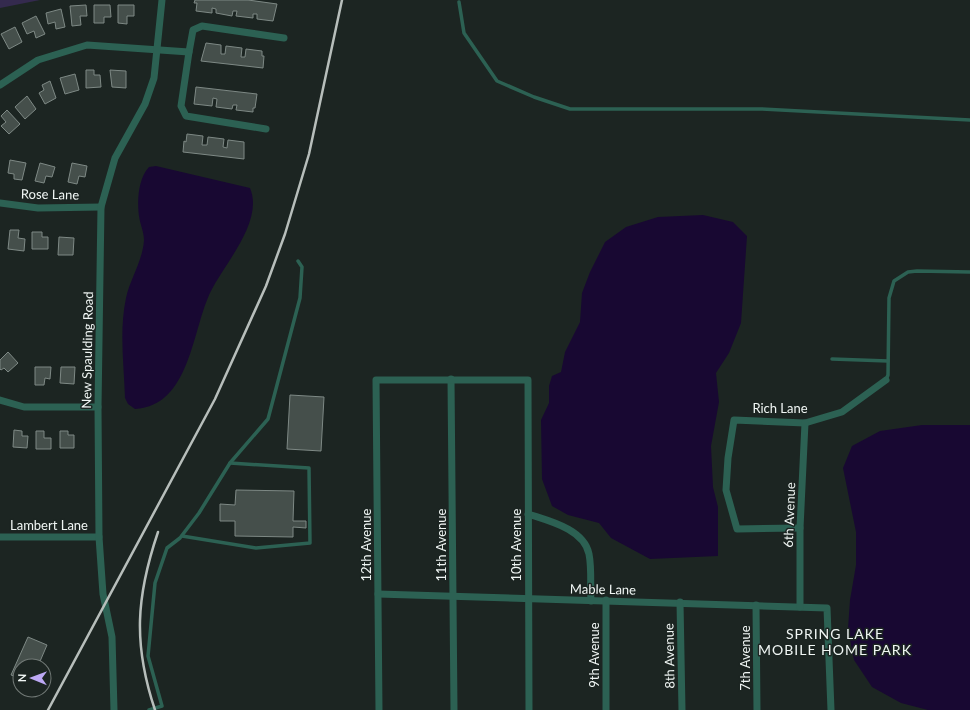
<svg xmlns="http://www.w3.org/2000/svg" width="970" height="710" viewBox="0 0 970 710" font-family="Lato,sans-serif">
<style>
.green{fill:#342a4e}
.water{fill:#180832}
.building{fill:#454f4b;stroke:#7e8985}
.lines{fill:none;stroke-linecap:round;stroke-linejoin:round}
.lane{stroke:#2c6153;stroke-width:3.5}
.street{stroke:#2c6153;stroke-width:7}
.rail{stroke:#b7bebb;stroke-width:2.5}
.labels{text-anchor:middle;stroke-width:3;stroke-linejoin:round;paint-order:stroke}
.street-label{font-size:13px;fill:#f0f6f4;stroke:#1c2522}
.neighbourhood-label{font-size:14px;letter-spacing:1px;fill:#f0f6f4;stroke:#1c2522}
</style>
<rect width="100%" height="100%" fill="#1c2522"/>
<path class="green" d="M 0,0 L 40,0 L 0,8 Z"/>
<g class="water">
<path d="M 156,166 L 250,188 C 264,221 225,263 211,291 C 192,328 191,406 135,409 L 128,404 L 125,398 C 124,365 119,331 126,298 C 130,279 143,260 144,240 C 144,232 140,224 139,216 C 137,201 138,179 149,167 Z"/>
<path d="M 703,215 L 733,222 L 747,236 L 741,323 L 729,353 L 716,373 L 719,402 L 711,446 L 713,487 L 718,507 L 718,556 L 650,559 L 611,538 L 599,523 L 568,515 L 552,506 L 542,479 L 541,420 L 549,403 L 549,386 L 552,376 L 561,372 L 565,352 L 580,322 L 582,293 L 590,272 L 605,242 L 626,227 L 658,217 Z"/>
<path d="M 922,425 L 970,425 L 970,710 L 928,710 L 901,703 L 872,687 L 854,660 L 848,629 L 850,600 L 856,565 L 856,532 L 843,468 L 852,446 L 880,431 Z"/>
</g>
<g class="building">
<path d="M 195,0 L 248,0 L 277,4 L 273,21 L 257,19 L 257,14 L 253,14 L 253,18 L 236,16 L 237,11 L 233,11 L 232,16 L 216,13 L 216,9 L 212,8 L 212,13 L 196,11 L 197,3 L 194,3 Z"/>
<path d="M 86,5 L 87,16 L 80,16 L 81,25 L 72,26 L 70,6 Z"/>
<path d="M 94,5 L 110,5 L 111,17 L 104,17 L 104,23 L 94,23 Z"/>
<path d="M 118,5 L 134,5 L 134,16 L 127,16 L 127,24 L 118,23 Z"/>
<path d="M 61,9 L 65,27 L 56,29 L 55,22 L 48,24 L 46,13 Z"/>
<path d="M 36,16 L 45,34 L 36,38 L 34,31 L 27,34 L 22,23 Z"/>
<path d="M 15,27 L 22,42 L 9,49 L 1,34 Z"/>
<path d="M 206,43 L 221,45 L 221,54 L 225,54 L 226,46 L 242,48 L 241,57 L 245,57 L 246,49 L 262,51 L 262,56 L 264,56 L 263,68 L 201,61 Z"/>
<path d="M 86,70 L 94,70 L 94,75 L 100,75 L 101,87 L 86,88 Z"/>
<path d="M 110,70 L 126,71 L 126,88 L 112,87 Z"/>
<path d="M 75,74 L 79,90 L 65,94 L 60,78 Z"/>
<path d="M 50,81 L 56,98 L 45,104 L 39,93 L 44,90 L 42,85 Z"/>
<path d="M 196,87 L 257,94 L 255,108 L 253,108 L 253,112 L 236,110 L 237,105 L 233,105 L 232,109 L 216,107 L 217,99 L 213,98 L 212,106 L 194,104 Z"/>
<path d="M 27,96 L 36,109 L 25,119 L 15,107 Z"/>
<path d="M 7,110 L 20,124 L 9,134 L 1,126 L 6,122 L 1,116 Z"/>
<path d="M 187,134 L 203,136 L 202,145 L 207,145 L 208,137 L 224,139 L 223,147 L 227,148 L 228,140 L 244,142 L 244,159 L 183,152 L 184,141 L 186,142 Z"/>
<path d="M 10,160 L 26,163 L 22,180 L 14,179 L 14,174 L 8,173 Z"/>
<path d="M 40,163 L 55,167 L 52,177 L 46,176 L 44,183 L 35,181 Z"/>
<path d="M 72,163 L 87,166 L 85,177 L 79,176 L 77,184 L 68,182 Z"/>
<path d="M 10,230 L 19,230 L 18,238 L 25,239 L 24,251 L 8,249 Z"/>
<path d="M 32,232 L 42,232 L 42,237 L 48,237 L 48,249 L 32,249 Z"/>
<path d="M 59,237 L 74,238 L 73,255 L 58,255 Z"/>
<path d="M 8,352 L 18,363 L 8,372 L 4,368 L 1,370 L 0,369 L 0,360 Z"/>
<path d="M 35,367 L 51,367 L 50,379 L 45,378 L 44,385 L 35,385 Z"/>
<path d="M 61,367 L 75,367 L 74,384 L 60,383 Z"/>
<path d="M 290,395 L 324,397 L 321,451 L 287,449 Z"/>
<path d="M 14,430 L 22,431 L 22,436 L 28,436 L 27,448 L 13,447 Z"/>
<path d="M 36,431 L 44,431 L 44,438 L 51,438 L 51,449 L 36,449 Z"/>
<path d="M 60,431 L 68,431 L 68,435 L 74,435 L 74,448 L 60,448 Z"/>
<path d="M 236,490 L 294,491 L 293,521 L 306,521 L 306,528 L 293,527 L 293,537 L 235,536 L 235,521 L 220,521 L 220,504 L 235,505 Z"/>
<path d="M 28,637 L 47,645 L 38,666 L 20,666 L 20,678 L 11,675 Z"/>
</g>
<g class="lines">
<g class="lane">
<path d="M 459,2 L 464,33 L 497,81 L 534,97 L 570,109 L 762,109 L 970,120"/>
<path d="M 832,359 L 888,361"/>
<path d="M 886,380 L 888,375 L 889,298 L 894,281 L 908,272 L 917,271 L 970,272"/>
<path d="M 182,536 L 256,548 L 310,543 L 309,468 L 230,463"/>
<path d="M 149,710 L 162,706 L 148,656 L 155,583 L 167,548 L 180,538 L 199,513 L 230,463 L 268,419 L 300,298 L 302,267 L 298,261"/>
</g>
<g class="street">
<path d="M 189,52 L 193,30 L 202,26 L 284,38"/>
<path d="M 0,85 L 38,60 L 87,45 L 189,52 L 181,106 L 186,116 L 266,129"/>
<path d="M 0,203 L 38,208 L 101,207"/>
<path d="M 451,379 L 454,710"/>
<path d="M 0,400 L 24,407 L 98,407"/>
<path d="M 528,514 C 549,521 584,529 589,554 C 592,569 590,586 591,601"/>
<path d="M 800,528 L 737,529 L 726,490 L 728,458 L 734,420 L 805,423 L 842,412 L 886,380"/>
<path d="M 0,537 L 99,537"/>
<path d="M 378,594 L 827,608 L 831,710"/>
<path d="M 680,602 L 682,710"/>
<path d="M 756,605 L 757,710"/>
<path d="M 800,607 L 800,528 L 805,423"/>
<path d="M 114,710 L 112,637 L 103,594 L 99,537 L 98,407 L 101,207 L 115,158 L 145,104 L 154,78 L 162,0"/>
<path d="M 379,710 L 376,380 L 528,380 L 529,710"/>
<path d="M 606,710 L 606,600"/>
</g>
<g class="rail">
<path d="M 48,710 L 215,399 L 266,286 L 285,234 L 309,154 L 342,0"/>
<path d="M 155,710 C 133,644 136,597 158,532"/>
</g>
</g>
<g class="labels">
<g class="street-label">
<text transform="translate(50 194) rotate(1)" y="5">Rose Lane</text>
<text transform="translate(87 350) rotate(-89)" y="5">New Spaulding Road</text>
<text x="780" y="413">Rich Lane</text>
<text transform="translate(789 515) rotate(-88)" y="5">6th Avenue</text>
<text x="49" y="530">Lambert Lane</text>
<text transform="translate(366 545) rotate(-90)" y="5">12th Avenue</text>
<text transform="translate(441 545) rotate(-90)" y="5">11th Avenue</text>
<text transform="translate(516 545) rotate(-90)" y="5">10th Avenue</text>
<text transform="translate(603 589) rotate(1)" y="5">Mable Lane</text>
<text transform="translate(594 655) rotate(-90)" y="5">9th Avenue</text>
<text transform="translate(669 656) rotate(-91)" y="5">8th Avenue</text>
<text transform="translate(745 658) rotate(-90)" y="5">7th Avenue</text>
</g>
<g class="neighbourhood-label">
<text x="835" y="639">SPRING LAKE<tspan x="835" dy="16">MOBILE HOME PARK</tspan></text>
</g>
</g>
<g transform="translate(32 678) rotate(271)"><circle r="19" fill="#1c2522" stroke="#717976"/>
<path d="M0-3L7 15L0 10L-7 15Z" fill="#bda9f5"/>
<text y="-6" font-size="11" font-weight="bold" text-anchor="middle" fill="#f0f6f4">N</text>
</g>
</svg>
